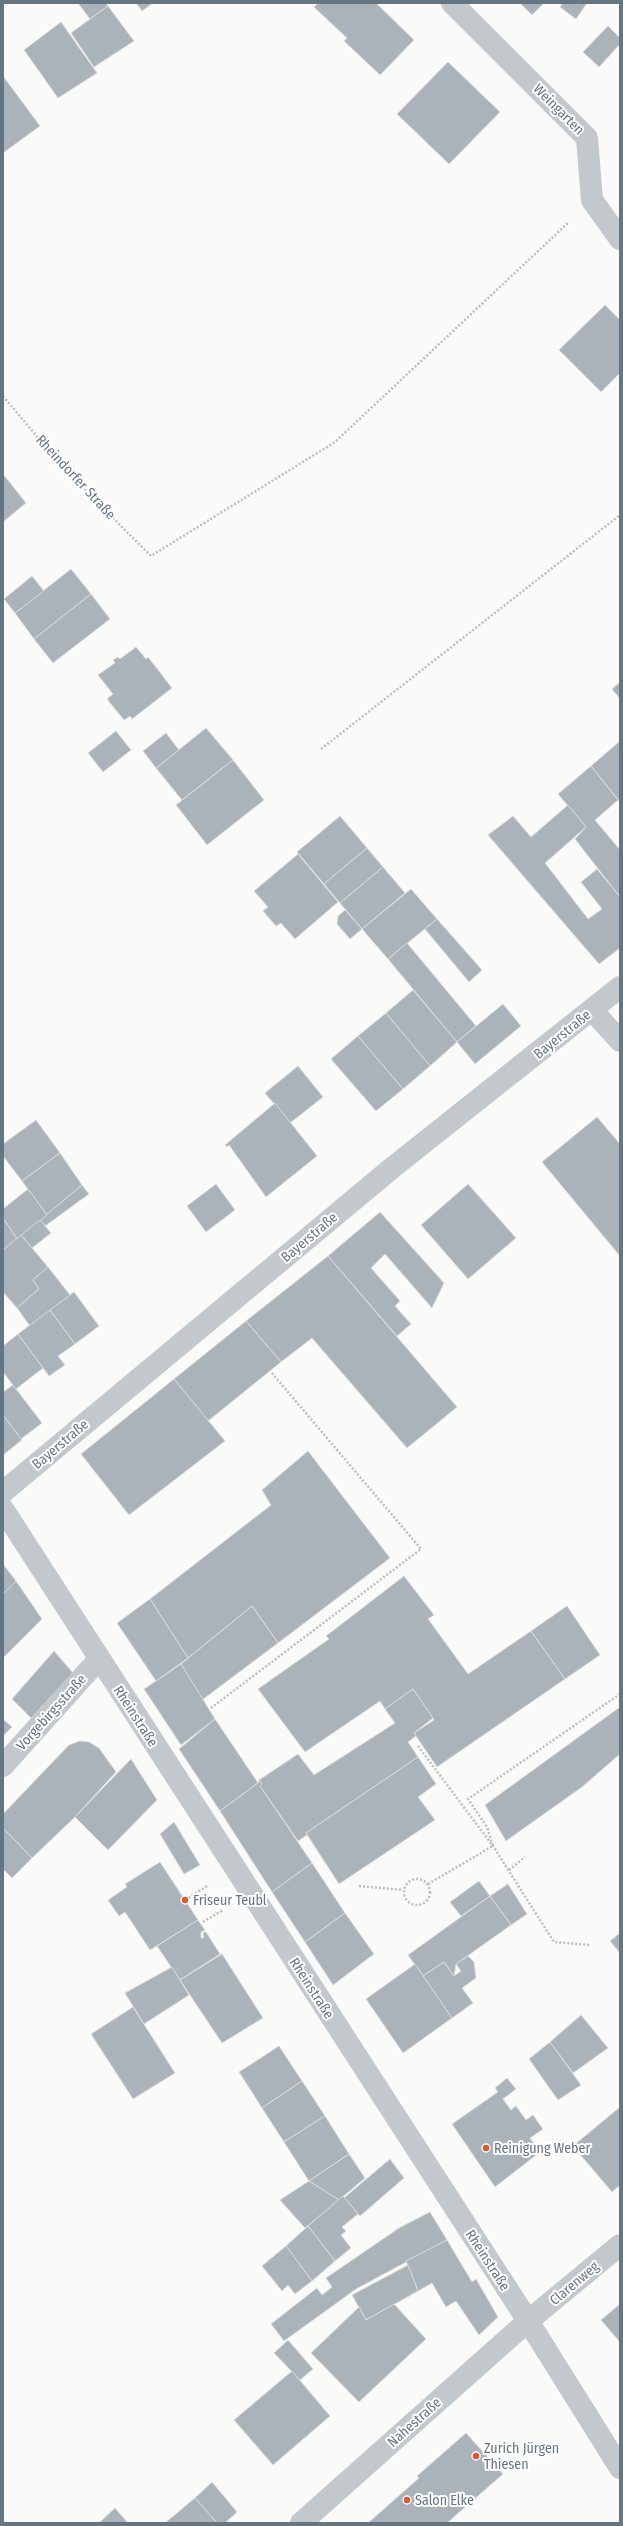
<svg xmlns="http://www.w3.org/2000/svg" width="623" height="2526" viewBox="0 0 623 2526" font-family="'Fira Sans Condensed',sans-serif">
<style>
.building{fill:#aab3b9;stroke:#dcdcda}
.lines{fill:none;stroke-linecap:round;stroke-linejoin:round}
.path{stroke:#bbbfc2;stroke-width:2.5;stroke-dasharray:2 2;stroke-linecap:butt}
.minor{stroke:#c3c8cc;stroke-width:22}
.poi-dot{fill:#e4572e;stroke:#fff;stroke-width:1.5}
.labels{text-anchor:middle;stroke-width:4;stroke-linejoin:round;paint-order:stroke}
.street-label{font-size:14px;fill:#657683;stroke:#fff}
.poi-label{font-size:14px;fill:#657683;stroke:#fff;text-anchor:start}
</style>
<rect width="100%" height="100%" fill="#fafaf8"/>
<g class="building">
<path d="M 78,3 L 106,3 L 108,6 L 90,19 Z"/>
<path d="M 136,3 L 153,3 L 142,11 Z"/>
<path d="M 318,3 L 376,3 L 414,40 L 380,75 L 344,41 L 347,38 L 314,7 Z"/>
<path d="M 520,3 L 544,3 L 532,15 Z"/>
<path d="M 563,3 L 587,3 L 576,19 L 560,7 Z"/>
<path d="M 108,6 L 134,41 L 94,67 L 71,33 Z"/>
<path d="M 61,22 L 97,73 L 58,98 L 24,50 Z"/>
<path d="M 608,26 L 620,38 L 620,44 L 599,67 L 583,52 Z"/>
<path d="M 448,62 L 500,112 L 449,164 L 397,114 Z"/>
<path d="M 3,76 L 40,126 L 3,153 Z"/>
<path d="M 605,305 L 620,320 L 620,373 L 601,392 L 559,350 Z"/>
<path d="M 3,474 L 26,503 L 3,522 Z"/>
<path d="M 71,569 L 91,594 L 34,639 L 15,613 Z"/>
<path d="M 32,576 L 44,591 L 15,613 L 4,599 Z"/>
<path d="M 91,594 L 110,619 L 53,663 L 34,639 Z"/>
<path d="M 136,647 L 146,659 L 148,657 L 172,688 L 132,719 L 130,716 L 124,720 L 107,699 L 113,694 L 98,675 L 115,663 L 113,660 L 118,657 L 120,659 Z"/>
<path d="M 620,682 L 620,699 L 612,689 Z"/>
<path d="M 206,728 L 233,760 L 182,800 L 156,768 Z"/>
<path d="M 116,731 L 131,750 L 103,772 L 88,753 Z"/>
<path d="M 166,733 L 179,750 L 156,768 L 143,751 Z"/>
<path d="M 620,741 L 620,802 L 591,766 Z"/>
<path d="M 233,760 L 264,800 L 207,845 L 176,805 Z"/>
<path d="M 591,766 L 618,800 L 595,820 L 620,850 L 620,897 L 575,839 L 586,827 L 558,794 Z"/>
<path d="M 568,805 L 586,827 L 545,863 L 588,919 L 602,909 L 581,882 L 597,869 L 620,897 L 620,948 L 599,964 L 488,835 L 513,816 L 531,837 Z"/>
<path d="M 340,816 L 367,848 L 324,884 L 297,852 Z"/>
<path d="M 367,848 L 383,867 L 340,903 L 324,884 Z"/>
<path d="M 298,854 L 338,902 L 295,939 L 281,923 L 276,926 L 263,911 L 268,907 L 254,891 Z"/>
<path d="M 383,867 L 405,893 L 362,929 L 340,903 Z"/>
<path d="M 411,889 L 437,919 L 388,959 L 362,929 Z"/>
<path d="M 345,910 L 362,929 L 350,939 L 337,924 L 338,916 Z"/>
<path d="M 437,919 L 482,970 L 469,982 L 425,929 Z"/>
<path d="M 407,943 L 476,1026 L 457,1042 L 388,959 Z"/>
<path d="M 413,990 L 457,1042 L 430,1066 L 386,1013 Z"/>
<path d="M 503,1004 L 521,1026 L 475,1064 L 457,1042 Z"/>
<path d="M 386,1013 L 430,1066 L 403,1089 L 358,1036 Z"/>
<path d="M 358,1036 L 403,1089 L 376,1111 L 331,1059 Z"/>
<path d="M 298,1066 L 323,1097 L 290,1123 L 265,1093 Z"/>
<path d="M 275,1103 L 317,1156 L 266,1197 L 229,1145 L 227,1147 L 225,1145 Z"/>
<path d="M 597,1117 L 620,1144 L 620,1256 L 542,1162 Z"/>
<path d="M 36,1120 L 60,1153 L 22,1181 L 3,1156 L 3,1144 Z"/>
<path d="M 60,1153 L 82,1185 L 47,1215 L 22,1181 Z"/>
<path d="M 216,1184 L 235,1210 L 206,1232 L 187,1206 Z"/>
<path d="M 468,1184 L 516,1238 L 468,1279 L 421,1225 Z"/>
<path d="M 82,1185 L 89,1194 L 45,1226 L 40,1220 Z"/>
<path d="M 28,1189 L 47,1215 L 17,1239 L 3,1218 L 3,1209 Z"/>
<path d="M 380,1212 L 444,1283 L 432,1308 L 385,1254 L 371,1268 L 400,1301 L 395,1306 L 411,1324 L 397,1336 L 328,1256 Z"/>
<path d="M 3,1218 L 17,1239 L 3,1250 Z"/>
<path d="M 40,1220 L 51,1233 L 32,1248 L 21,1235 Z"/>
<path d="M 21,1235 L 48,1267 L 33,1280 L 39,1289 L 17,1308 L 3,1292 L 3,1250 Z"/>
<path d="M 328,1256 L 457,1407 L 407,1448 L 312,1338 L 281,1362 L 246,1321 Z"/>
<path d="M 48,1267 L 70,1295 L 30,1326 L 17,1308 L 39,1289 L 33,1280 Z"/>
<path d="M 74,1292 L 99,1326 L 75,1344 L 50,1310 Z"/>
<path d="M 50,1310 L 75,1344 L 58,1356 L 65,1365 L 49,1376 L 18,1334 Z"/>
<path d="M 246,1321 L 281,1362 L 208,1421 L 174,1379 Z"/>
<path d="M 18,1334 L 43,1368 L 16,1389 L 3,1372 L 3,1346 Z"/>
<path d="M 174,1379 L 225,1441 L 129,1515 L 81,1454 Z"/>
<path d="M 13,1385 L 42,1423 L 21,1439 L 3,1415 L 3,1392 Z"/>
<path d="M 3,1415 L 22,1440 L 3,1455 Z"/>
<path d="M 308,1451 L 390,1558 L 278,1643 L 252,1606 L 188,1658 L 150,1599 L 271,1505 L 262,1490 Z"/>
<path d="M 3,1564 L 16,1581 L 3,1594 Z"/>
<path d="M 404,1576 L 434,1615 L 428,1619 L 468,1674 L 531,1631 L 565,1679 L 437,1767 L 414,1733 L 434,1720 L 413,1689 L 385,1709 L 380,1701 L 305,1752 L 258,1689 L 329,1639 L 326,1636 Z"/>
<path d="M 16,1581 L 42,1619 L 3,1658 L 3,1594 Z"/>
<path d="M 150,1599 L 188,1658 L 156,1681 L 117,1623 Z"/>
<path d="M 252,1606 L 278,1643 L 202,1700 L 181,1664 Z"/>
<path d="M 567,1606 L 600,1655 L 565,1679 L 531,1631 Z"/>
<path d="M 54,1651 L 73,1673 L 31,1718 L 12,1699 Z"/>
<path d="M 181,1664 L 215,1719 L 181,1745 L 144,1689 Z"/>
<path d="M 413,1689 L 433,1718 L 414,1733 L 416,1736 L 408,1742 L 418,1757 L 306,1833 L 307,1835 L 298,1841 L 260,1786 L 262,1784 L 259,1780 L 298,1754 L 314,1775 L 395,1723 L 385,1709 Z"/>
<path d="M 620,1707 L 620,1754 L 582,1787 L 506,1841 L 485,1805 Z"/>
<path d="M 3,1719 L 12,1727 L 3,1736 Z"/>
<path d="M 215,1719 L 258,1783 L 220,1811 L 179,1749 Z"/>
<path d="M 80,1741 L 89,1742 L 99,1748 L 116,1772 L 75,1817 L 32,1858 L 3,1828 L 3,1814 L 69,1745 Z"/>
<path d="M 418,1757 L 436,1784 L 418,1797 L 435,1820 L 339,1884 L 306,1833 Z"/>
<path d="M 131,1759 L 157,1800 L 108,1850 L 75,1817 Z"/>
<path d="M 259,1780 L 262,1784 L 260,1786 L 312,1863 L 272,1892 L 220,1811 L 258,1783 Z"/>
<path d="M 174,1822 L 200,1865 L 184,1874 L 160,1834 Z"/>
<path d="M 3,1828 L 32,1858 L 12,1878 L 3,1869 Z"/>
<path d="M 160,1862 L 198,1920 L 150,1950 L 125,1912 L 119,1916 L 108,1900 L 127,1887 L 125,1884 Z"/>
<path d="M 312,1863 L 345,1913 L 305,1942 L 272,1892 Z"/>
<path d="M 479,1881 L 490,1896 L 461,1916 L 450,1902 Z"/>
<path d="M 508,1884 L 527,1914 L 511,1925 L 490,1896 Z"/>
<path d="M 490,1896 L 511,1925 L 456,1964 L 454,1976 L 444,1962 L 423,1976 L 408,1955 Z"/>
<path d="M 345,1913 L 374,1954 L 333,1985 L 305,1942 Z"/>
<path d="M 198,1920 L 205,1930 L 201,1932 L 201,1938 L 204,1938 L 203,1932 L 206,1932 L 220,1954 L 180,1980 L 157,1946 Z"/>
<path d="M 620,1933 L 620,1953 L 610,1941 Z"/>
<path d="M 222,1954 L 263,2018 L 222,2043 L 180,1980 Z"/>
<path d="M 468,1956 L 474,1962 L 476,1978 L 462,1988 L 473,2003 L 452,2018 L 423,1976 L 444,1962 L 454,1976 L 461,1971 L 456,1964 Z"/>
<path d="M 415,1964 L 452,2018 L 403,2053 L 366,1999 Z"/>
<path d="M 172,1967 L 189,1995 L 144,2024 L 125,1993 Z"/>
<path d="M 133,2007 L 175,2073 L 133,2099 L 91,2034 Z"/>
<path d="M 581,2015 L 608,2048 L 573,2073 L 550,2042 Z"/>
<path d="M 550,2042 L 581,2085 L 558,2100 L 529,2059 Z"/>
<path d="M 279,2046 L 302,2081 L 262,2108 L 239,2072 Z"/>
<path d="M 507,2078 L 516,2089 L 503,2099 L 511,2110 L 516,2106 L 526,2120 L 533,2115 L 543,2129 L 530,2138 L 540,2152 L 495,2187 L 452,2124 L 498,2092 L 495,2088 Z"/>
<path d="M 302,2081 L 325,2116 L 284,2142 L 262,2108 Z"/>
<path d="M 620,2107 L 620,2185 L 612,2192 L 573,2146 Z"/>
<path d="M 325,2116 L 349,2154 L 309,2181 L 284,2142 Z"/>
<path d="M 349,2154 L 365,2178 L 339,2200 L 309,2181 Z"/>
<path d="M 390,2159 L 404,2178 L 360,2216 L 344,2198 Z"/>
<path d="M 309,2181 L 339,2200 L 305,2228 L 280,2200 Z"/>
<path d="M 343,2196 L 358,2214 L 342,2227 L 346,2231 L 341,2235 L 351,2248 L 335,2261 L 308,2226 Z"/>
<path d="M 430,2212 L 447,2240 L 356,2289 L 284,2341 L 271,2324 L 317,2288 L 322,2295 L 332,2287 L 326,2278 L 399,2228 Z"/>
<path d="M 308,2226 L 335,2261 L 312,2281 L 286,2246 Z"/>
<path d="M 447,2240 L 472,2282 L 476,2279 L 498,2317 L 479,2335 L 456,2301 L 446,2307 L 432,2283 L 418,2291 L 406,2261 Z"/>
<path d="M 286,2246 L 312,2281 L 295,2294 L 288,2285 L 282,2291 L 262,2266 Z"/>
<path d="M 408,2265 L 418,2291 L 366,2320 L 352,2295 Z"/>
<path d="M 394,2304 L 426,2339 L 359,2402 L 311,2353 L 359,2307 L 366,2320 Z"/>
<path d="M 620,2304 L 620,2342 L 601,2320 Z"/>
<path d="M 288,2340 L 313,2369 L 300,2380 L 274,2353 Z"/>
<path d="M 292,2371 L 330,2416 L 273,2465 L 234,2420 Z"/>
<path d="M 466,2433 L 503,2474 L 447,2523 L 368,2523 L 419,2478 L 417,2476 Z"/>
<path d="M 212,2482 L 237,2512 L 225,2523 L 217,2523 L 195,2498 Z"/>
<path d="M 195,2498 L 217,2523 L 165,2523 Z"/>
<path d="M 115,2508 L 128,2523 L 99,2523 Z"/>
</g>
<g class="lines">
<g class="path">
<path d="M 3,396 L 66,471 L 151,556 L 335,442 L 569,222"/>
<path d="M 321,749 L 620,515"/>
<path d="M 211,1708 L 421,1549 L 271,1372"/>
<path d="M 418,1746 L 493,1846 L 554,1942 L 590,1945"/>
<path d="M 509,1870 L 525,1857"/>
<circle cx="417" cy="1892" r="13"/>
<path d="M 428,1884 L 493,1846 L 487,1827 L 468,1799 L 620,1694"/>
<path d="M 359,1886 L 403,1890"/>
<path d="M 185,1900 L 207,1886"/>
<path d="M 203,1922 L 223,1910"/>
</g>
<g class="minor">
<path d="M 452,3 L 587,138 L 592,200 L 620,239"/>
<path d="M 592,1010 L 620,1041"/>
<path d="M 3,1492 L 392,1168 L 620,987"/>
<path d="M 3,1509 L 528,2321 L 620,2468"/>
<path d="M 3,1766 L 99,1659"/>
<path d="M 301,2523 L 528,2321 L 620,2245"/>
</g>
</g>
<g class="poi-dot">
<circle cx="185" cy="1900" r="4"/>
<circle cx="486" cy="2148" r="4"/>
<circle cx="476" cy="2456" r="4"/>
<circle cx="407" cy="2500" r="4"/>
</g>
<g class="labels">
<g class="street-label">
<text transform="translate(559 109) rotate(45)" y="5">Weingarten</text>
<text transform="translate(76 477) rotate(47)" y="5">Rheindorfer Straße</text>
<text transform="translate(562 1034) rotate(-39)" y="5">Bayerstraße</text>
<text transform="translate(309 1237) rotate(-40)" y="5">Bayerstraße</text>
<text transform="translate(60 1444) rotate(-40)" y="5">Bayerstraße</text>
<text transform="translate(51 1712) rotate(-48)" y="5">Vorgebirgsstraße</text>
<text transform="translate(136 1716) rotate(57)" y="5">Rheinstraße</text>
<text transform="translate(312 1988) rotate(57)" y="5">Rheinstraße</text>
<text transform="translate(488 2260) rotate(57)" y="5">Rheinstraße</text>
<text transform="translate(574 2283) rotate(-40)" y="5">Clarenweg</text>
<text transform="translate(414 2422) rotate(-42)" y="5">Nahestraße</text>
</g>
<g class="poi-label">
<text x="193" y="1905">Friseur Teubl</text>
<text x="494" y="2153">Reinigung Weber</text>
<text x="484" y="2453">Zurich Jürgen<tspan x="484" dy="16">Thiesen</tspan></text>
<text x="415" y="2505">Salon Elke</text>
</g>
</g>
<rect width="623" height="2526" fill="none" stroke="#657683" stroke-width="8"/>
</svg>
